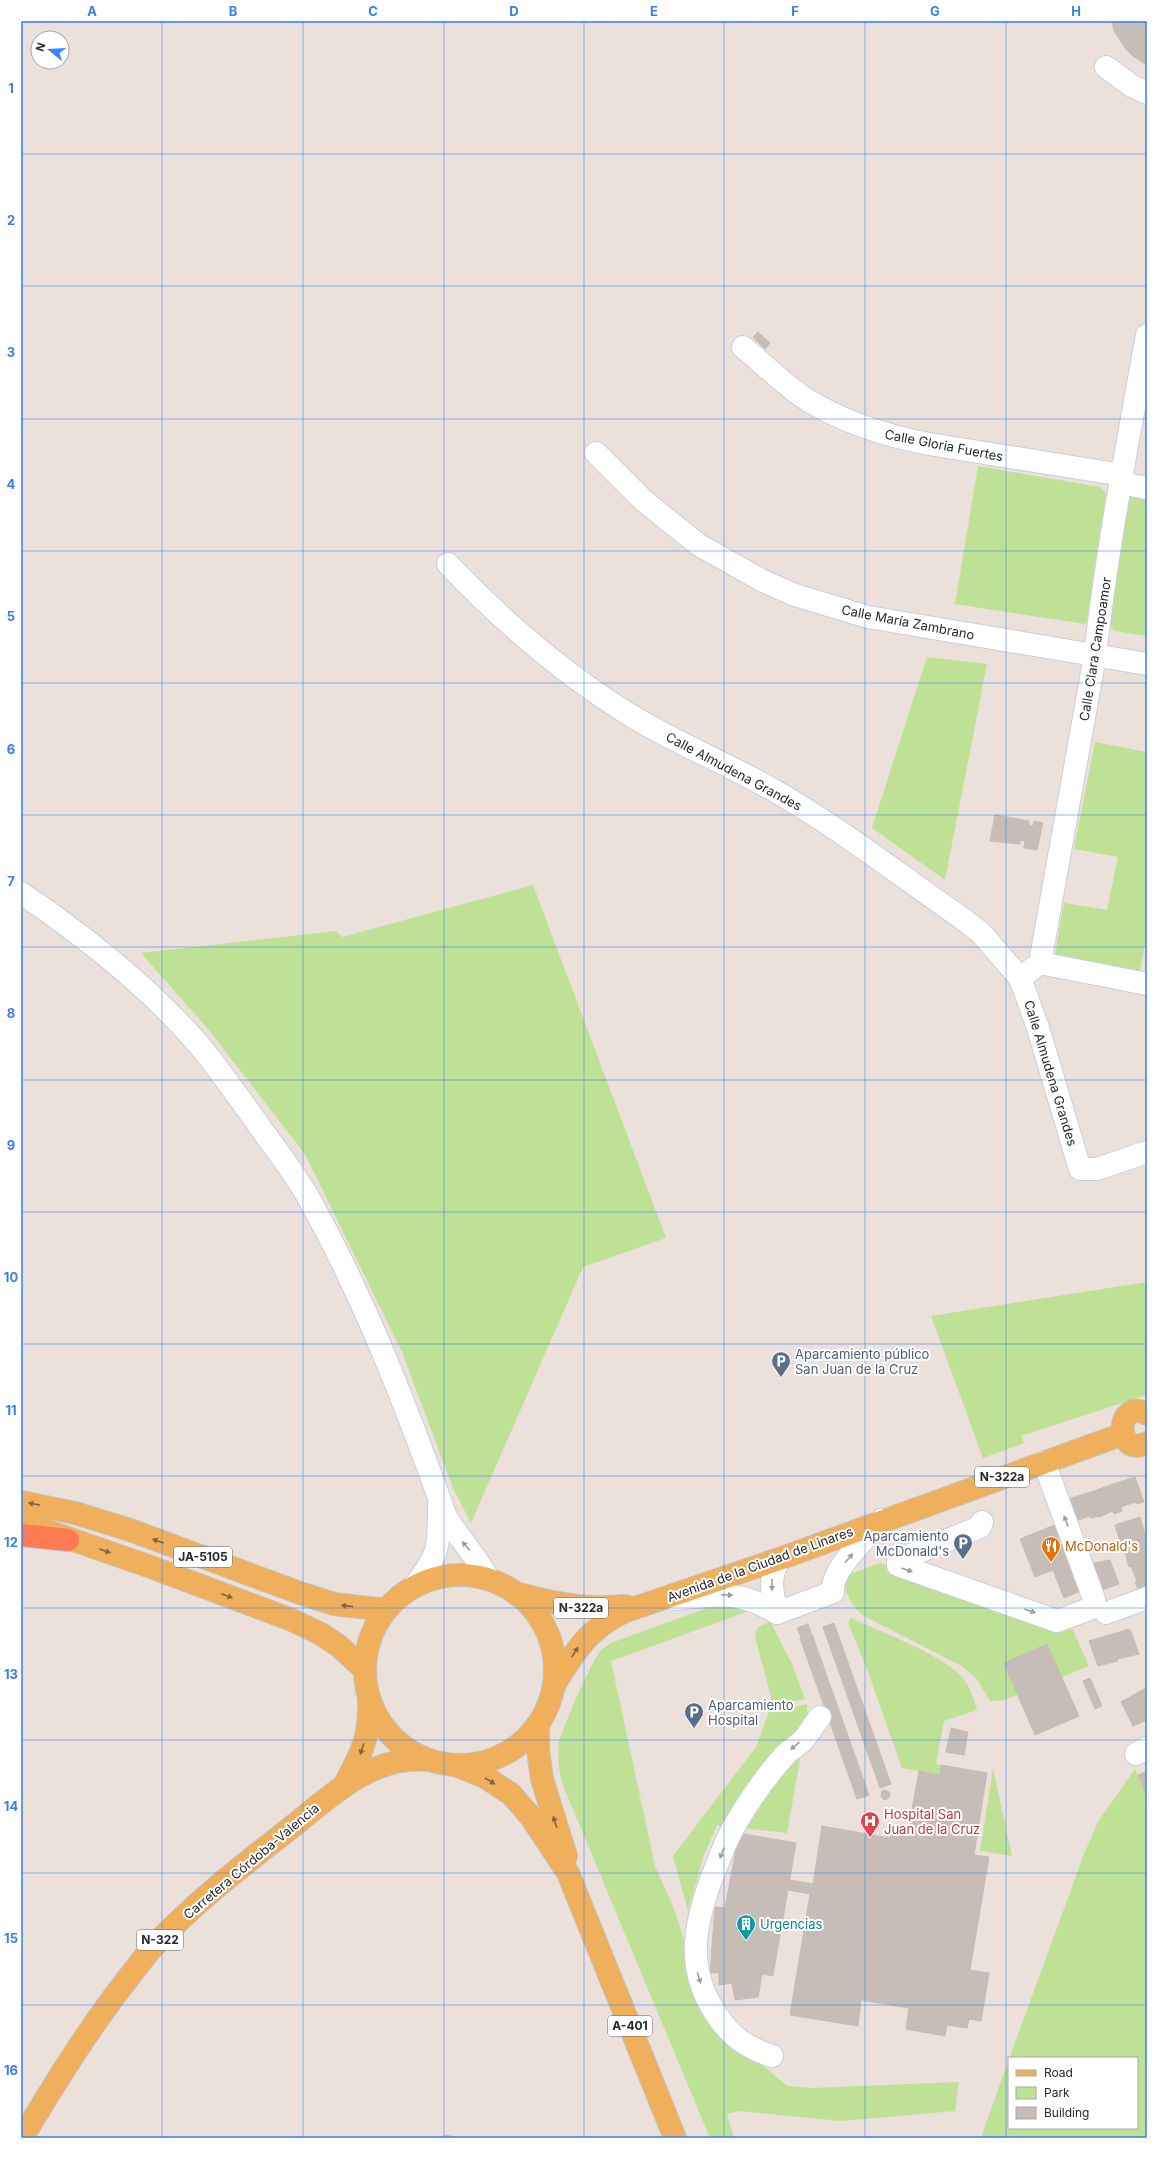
<svg xmlns="http://www.w3.org/2000/svg" width="1168" height="2159" viewBox="0 0 1168 2159" font-family="Inter,sans-serif">
<style>
.green{fill:#bfe196;fill-rule:evenodd}
.building{fill:#c6bdb9;stroke:#c6bcb4}
.lines{fill:none;stroke-linecap:round;stroke-linejoin:round}
.minor-casing{stroke:#c8cfda;stroke-width:24}
.major-casing{stroke:#c3c3c3;stroke-width:24}
.highway-casing{stroke:#c3c3c3;stroke-width:24}
.minor{stroke:#fff;stroke-width:22}
.major{stroke:#efaf5b;stroke-width:22}
.highway{stroke:#fc7b53;stroke-width:22}
.oneway{fill:#82653f}
.oneway2{fill:#9e9e9e}
.grid{fill:none;stroke:#397eee;stroke-width:1;stroke-opacity:0.55}
.labels{text-anchor:middle;stroke-width:4;stroke-linejoin:round;paint-order:stroke}
.shield{fill:#fff;stroke:#686868;stroke-width:1}
.shield-label{font-size:12px;font-weight:bold;fill:#282828}
.street-label{font-size:13px;fill:#282828;stroke:#fff}
.service-label{font-size:13px;fill:#4e5e75;stroke:#fff;text-anchor:start}
.food-label{font-size:13px;fill:#c56008;stroke:#fff;text-anchor:start}
.health-label{font-size:13px;fill:#be3a42;stroke:#fff;text-anchor:start}
.culture-label{font-size:13px;fill:#0d838f;stroke:#fff;text-anchor:start}
.neatline{fill:none;stroke:#397eee;stroke-width:1.5}
.grid-label{font-size:13px;text-anchor:middle;font-weight:bold;fill:#397eee}
</style>
<rect width="100%" height="100%" fill="#ebe0da"/>
<g class="green">
<path d="M 978,466 L 1100,487 L 1106,494 L 1087,619 L 1085,624 L 955,604 Z"/>
<path d="M 1132,492 L 1147,494 L 1147,636 L 1115,631 L 1109,625 L 1126,499 Z"/>
<path d="M 927,657 L 987,664 L 945,880 L 872,828 Z"/>
<path d="M 1095,742 L 1147,752 L 1147,934 L 1140,972 L 1055,955 L 1064,903 L 1107,910 L 1118,857 L 1074,849 Z"/>
<path d="M 533,885 L 666,1238 L 583,1267 L 471,1523 L 453,1488 L 402,1352 L 305,1154 L 208,1029 L 141,953 L 336,931 L 342,937 Z"/>
<path d="M 1147,1282 L 1147,1395 L 1021,1436 L 1024,1443 L 983,1458 L 931,1316 Z"/>
<path d="M 880,1563 L 1073,1630 L 1089,1666 L 1004,1700 L 990,1701 L 976,1678 L 960,1665 L 864,1616 C 852,1607 843,1592 845,1576 Z"/>
<path d="M 715,1605 L 752,1610 L 611,1661 L 655,1866 L 675,1911 L 686,1946 L 752,2056 L 787,2086 L 812,2088 L 959,2082 L 955,2111 L 841,2121 L 740,2111 L 727,2114 L 734,2138 L 710,2138 L 562,1783 C 559,1770 557,1756 559,1743 C 562,1729 592,1660 601,1650 C 604,1647 608,1645 611,1643 Z"/>
<path d="M 851,1618 C 880,1632 948,1656 965,1681 C 971,1689 974,1700 977,1710 L 944,1721 L 936,1764 L 941,1765 L 940,1775 L 902,1768 L 867,1669 L 848,1623 Z"/>
<path d="M 770,1621 L 793,1666 L 805,1699 L 771,1706 L 771,1696 L 755,1637 L 757,1628 Z"/>
<path d="M 807,1704 L 808,1722 L 723,1828 L 717,1825 L 704,1855 L 688,1911 L 673,1856 L 756,1747 L 769,1712 Z"/>
<path d="M 801,1754 L 787,1833 L 742,1828 L 759,1798 Z"/>
<path d="M 993,1768 L 1012,1856 L 980,1851 Z"/>
<path d="M 1135,1769 L 1147,1797 L 1147,2138 L 981,2138 L 1001,2081 L 1084,1854 L 1098,1822 ZM 1009,2058 L 1137,2058 L 1137,2128 L 1009,2128 Z"/>
</g>
<g class="building">
<path d="M 1112,21 L 1147,21 L 1147,65 L 1134,57 L 1125,48 L 1114,31 Z"/>
<path d="M 758,332 L 770,343 L 765,349 L 753,337 Z"/>
<path d="M 995,815 L 1029,821 L 1029,825 L 1033,826 L 1034,821 L 1043,823 L 1037,850 L 1024,848 L 1025,841 L 1020,840 L 1020,844 L 990,841 Z"/>
<path d="M 1135,1477 L 1144,1502 L 1136,1504 L 1135,1502 L 1121,1507 L 1113,1484 Z"/>
<path d="M 1113,1484 L 1122,1511 L 1114,1514 L 1113,1511 L 1099,1517 L 1091,1492 Z"/>
<path d="M 1091,1492 L 1099,1516 L 1091,1518 L 1090,1516 L 1076,1521 L 1068,1499 Z"/>
<path d="M 1140,1517 L 1146,1537 L 1121,1546 L 1115,1525 Z"/>
<path d="M 1057,1524 L 1083,1590 L 1064,1598 L 1053,1570 L 1035,1577 L 1020,1539 Z"/>
<path d="M 1146,1537 L 1147,1561 L 1129,1567 L 1123,1545 Z"/>
<path d="M 1110,1560 L 1119,1584 L 1099,1591 L 1090,1564 Z"/>
<path d="M 1147,1561 L 1147,1586 L 1138,1589 L 1135,1582 L 1137,1581 L 1131,1566 Z"/>
<path d="M 834,1623 L 891,1784 L 880,1788 L 823,1627 Z"/>
<path d="M 808,1624 L 811,1633 L 801,1637 L 797,1628 Z"/>
<path d="M 1130,1629 L 1139,1654 L 1117,1659 L 1109,1635 Z"/>
<path d="M 812,1634 L 869,1795 L 857,1799 L 800,1638 Z"/>
<path d="M 1109,1635 L 1118,1661 L 1098,1666 L 1089,1641 Z"/>
<path d="M 1047,1644 L 1079,1716 L 1035,1735 L 1004,1663 Z"/>
<path d="M 1090,1678 L 1102,1706 L 1095,1709 L 1083,1681 Z"/>
<path d="M 1146,1688 L 1147,1690 L 1147,1709 L 1139,1692 Z"/>
<path d="M 1139,1692 L 1147,1709 L 1147,1720 L 1133,1726 L 1121,1702 Z"/>
<path d="M 951,1728 L 968,1732 L 964,1755 L 946,1752 Z"/>
<path d="M 941,1765 L 987,1773 L 974,1855 L 989,1857 L 970,1970 L 989,1973 L 981,2021 L 969,2019 L 967,2028 L 947,2025 L 945,2036 L 906,2029 L 909,2008 L 861,2000 L 858,2026 L 790,2015 L 810,1894 L 788,1890 L 790,1880 L 813,1884 L 822,1826 L 890,1838 L 891,1834 L 907,1836 L 919,1771 L 940,1775 Z"/>
<path d="M 1147,1771 L 1147,1797 L 1138,1775 Z"/>
<path d="M 886,1790 L 890,1793 L 889,1798 L 884,1800 L 881,1796 L 882,1791 Z"/>
<path d="M 739,1833 L 796,1843 L 773,1976 L 762,1974 L 758,1997 L 735,2000 L 732,1983 L 719,1985 L 719,1973 L 710,1973 L 715,1907 L 725,1908 Z"/>
<path d="M 445,2135 L 460,2138 L 444,2138 Z"/>
</g>
<g class="lines">
<g class="minor-casing">
<g id="minor">
<path d="M 1106,67 L 1132,86 L 1147,93"/>
<path d="M 743,347 C 765,365 785,386 809,401 C 846,423 886,436 929,444 L 1122,475"/>
<path d="M 596,453 L 644,501 L 699,545 L 763,581 L 795,595 L 868,617 L 1147,664"/>
<path d="M 1121,483 L 1147,488"/>
<path d="M 448,564 C 504,623 566,676 635,718 C 680,745 730,765 775,791 C 841,829 901,876 963,919 L 981,933 L 1020,978 L 1040,963"/>
<path d="M 21,893 C 83,935 151,989 200,1046 C 222,1073 242,1102 262,1130 C 278,1152 295,1174 308,1197 C 365,1299 407,1408 446,1517 C 459,1538 476,1556 488,1578"/>
<path d="M 1040,963 L 1095,656 C 1107,548 1128,441 1147,335"/>
<path d="M 1040,963 L 1147,984"/>
<path d="M 1020,978 L 1038,1028 L 1080,1169 L 1097,1169 L 1147,1152"/>
<path d="M 982,1522 L 980,1527 L 901,1559 L 898,1561 L 898,1565 L 1057,1621 L 1092,1608 L 1094,1605 L 1094,1599 L 1044,1462"/>
<path d="M 415,1585 C 440,1553 439,1546 439,1506"/>
<path d="M 674,1599 C 717,1595 737,1589 777,1613 L 833,1592 C 829,1571 868,1536 882,1520"/>
<path d="M 777,1613 C 772,1591 768,1580 779,1559"/>
<path d="M 1106,1613 L 1147,1598"/>
<path d="M 1136,1754 L 1147,1748"/>
<path d="M 772,2056 C 747,2048 730,2036 716,2014 C 683,1965 696,1917 716,1867 C 722,1852 727,1837 736,1823 C 750,1799 767,1775 786,1754 C 791,1749 799,1745 804,1739 C 810,1732 814,1724 820,1717"/>
</g>
</g>
<g class="major-casing">
<g id="major">
<path d="M 1147,1414 C 1115,1397 1114,1459 1147,1443"/>
<path d="M 21,1502 L 75,1513 L 130,1530 L 300,1593 L 334,1604 L 386,1610"/>
<path d="M 21,1524 L 30,1525 L 151,1567 L 292,1620 L 321,1634 L 339,1646 L 365,1670"/>
<circle cx="460" cy="1670" r="95"/>
<path d="M 518,1594 C 558,1604 584,1610 626,1606"/>
<path d="M 554,1685 C 576,1651 586,1631 623,1612 L 779,1559 L 1123,1434"/>
<path d="M 538,1724 L 538,1750 L 542,1779 L 566,1856"/>
<path d="M 458,1766 L 485,1777 L 511,1794 L 531,1817 L 568,1873 L 675,2138"/>
<path d="M 345,1784 C 362,1752 370,1737 369,1701"/>
<path d="M 22,2138 C 55,2083 89,2028 129,1977 C 138,1966 146,1954 156,1944 C 197,1900 246,1863 293,1826 C 333,1794 373,1755 428,1760"/>
</g>
</g>
<g class="highway-casing">
<path id="highway" d="M 21,1535 L 68,1540"/>
</g>
<use href="#minor" class="minor"/>
<use href="#major" class="major"/>
<use href="#highway" class="highway"/>
</g>
<defs><path id="oneway-solid" d="M-6-.8H1V-3.2L6.5 0L1 3.2V.8H-6Z"/></defs>
<g class="oneway">
<use href="#oneway-solid" transform="translate(34 1504) rotate(-169)"/>
<use href="#oneway-solid" transform="translate(158 1541) rotate(-160)"/>
<use href="#oneway-solid" transform="translate(105 1551) rotate(19)"/>
<use href="#oneway-solid" transform="translate(227 1596) rotate(21)"/>
<use href="#oneway-solid" transform="translate(347 1606) rotate(-174)"/>
<use href="#oneway-solid" transform="translate(575 1652) rotate(-58)"/>
<use href="#oneway-solid" transform="translate(362 1749) rotate(107)"/>
<use href="#oneway-solid" transform="translate(490 1781) rotate(32)"/>
<use href="#oneway-solid" transform="translate(555 1822) rotate(-108)"/>
</g>
<g class="oneway2">
<use href="#oneway-solid" transform="translate(1066 1521) rotate(-110)"/>
<use href="#oneway-solid" transform="translate(466 1546) rotate(-130)"/>
<use href="#oneway-solid" transform="translate(849 1558) rotate(-50)"/>
<use href="#oneway-solid" transform="translate(907 1570) rotate(19)"/>
<use href="#oneway-solid" transform="translate(772 1585) rotate(89)"/>
<use href="#oneway-solid" transform="translate(727 1595) rotate(3)"/>
<use href="#oneway-solid" transform="translate(1030 1611) rotate(19)"/>
<use href="#oneway-solid" transform="translate(795 1746) rotate(141)"/>
<use href="#oneway-solid" transform="translate(722 1853) rotate(112)"/>
<use href="#oneway-solid" transform="translate(699 1978) rotate(74)"/>
</g>
<path class="grid" d="M 162,21 L 162,2138M 303,21 L 303,2138M 444,21 L 444,2138M 584,21 L 584,2138M 724,21 L 724,2138M 865,21 L 865,2138M 1006,21 L 1006,2138M 21,154 L 1147,154M 21,286 L 1147,286M 21,419 L 1147,419M 21,551 L 1147,551M 21,683 L 1147,683M 21,815 L 1147,815M 21,947 L 1147,947M 21,1080 L 1147,1080M 21,1212 L 1147,1212M 21,1344 L 1147,1344M 21,1476 L 1147,1476M 21,1608 L 1147,1608M 21,1740 L 1147,1740M 21,1873 L 1147,1873M 21,2005 L 1147,2005"/>
<defs>
<g id="parking-pin" transform="scale(1)"><path d="M0 17L-7.5 6A9.5 9.5 0 1 1 7.5 6Z" fill="#5c6f8a" stroke="#fff"/><path d="M-3.5-5.5H1a3.5 3.5 0 0 1 0 7H-1V5.5H-3.5ZM-1-3.4V-.6H.8a1.4 1.4 0 0 0 0-2.8Z" fill="#fff"/></g>
<g id="restaurant-pin" transform="scale(1)"><path d="M0 17L-7.5 6A9.5 9.5 0 1 1 7.5 6Z" fill="#e8710a" stroke="#fff"/><path d="M-5-6h1v4h1v-4h1v4h1v-4h1v5L-1.5 .5V6h-2V.5L-5-1ZM5-6V6H3V1.5H1.5Q1.5-4 5-6Z" fill="#fff"/></g>
<g id="hospital-pin" transform="scale(1)"><path d="M0 17L-7.5 6A9.5 9.5 0 1 1 7.5 6Z" fill="#e0444e" stroke="#fff"/><path d="M-5-5h3v3.5h4V-5h3V5h-3V1.5h-4V5h-3Z" fill="#fff"/></g>
<g id="building-pin" transform="scale(1)"><path d="M0 17L-7.5 6A9.5 9.5 0 1 1 7.5 6Z" fill="#0f9aa8" stroke="#fff"/><path d="M-4-6H4V6H1V3H-1V6H-4ZM-2.5-4.3h1.7v1.8h-1.7ZM.8-4.3h1.7v1.8H.8ZM-2.5-1h1.7V.8h-1.7ZM.8-1h1.7V.8H.8Z" fill="#fff"/></g>
</defs>
<g fill-rule="evenodd">
<use href="#parking-pin" x="781" y="1361"/>
<use href="#parking-pin" x="963" y="1543"/>
<use href="#restaurant-pin" x="1051" y="1546"/>
<use href="#parking-pin" x="694" y="1712"/>
<use href="#hospital-pin" x="870" y="1821"/>
<use href="#building-pin" x="746" y="1924"/>
</g>
<g class="labels">
<g class="shield">
<rect x="975" y="1467" width="54" height="20" rx="3"/>
<rect x="174" y="1547" width="58" height="20" rx="3"/>
<rect x="554" y="1598" width="54" height="20" rx="3"/>
<rect x="137" y="1930" width="46" height="20" rx="3"/>
<rect x="608" y="2016" width="44" height="20" rx="3"/>
</g>
<g class="shield-label">
<text x="1002" y="1481">N-322a</text>
<text x="203" y="1561">JA-5105</text>
<text x="581" y="1612">N-322a</text>
<text x="160" y="1944">N-322</text>
<text x="630" y="2030">A-401</text>
</g>
<g class="street-label">
<text transform="translate(944 445) rotate(11)" y="5">Calle Gloria Fuertes</text>
<text transform="translate(908 622) rotate(11)" y="5">Calle María Zambrano</text>
<text transform="translate(1095 649) rotate(-81)" y="5">Calle Clara Campoamor</text>
<text transform="translate(734 771) rotate(28)" y="5">Calle Almudena Grandes</text>
<text transform="translate(1051 1073) rotate(73)" y="5">Calle Almudena Grandes</text>
<text transform="translate(760 1564) rotate(-20)" y="5">Avenida de la Ciudad de Linares</text>
<text transform="translate(251 1861) rotate(-40)" y="5">Carretera Córdoba-Valencia</text>
</g>
<g class="service-label">
<text x="795" y="1359">Aparcamiento público<tspan x="795" dy="15">San Juan de la Cruz</tspan></text>
<text x="949" y="1541" text-anchor="end">Aparcamiento<tspan x="949" dy="15">McDonald's</tspan></text>
<text x="708" y="1710">Aparcamiento<tspan x="708" dy="15">Hospital</tspan></text>
</g>
<g class="food-label">
<text x="1065" y="1551">McDonald's</text>
</g>
<g class="health-label">
<text x="884" y="1819">Hospital San<tspan x="884" dy="15">Juan de la Cruz</tspan></text>
</g>
<g class="culture-label">
<text x="760" y="1929">Urgencias</text>
</g>
</g>
<rect width="1168" height="2159" fill="none" stroke="#ffffff" stroke-width="44"/>
<rect x="1008" y="2057" width="130" height="72" fill="#ffffff" stroke="#a9a9a9"/>
<rect x="1016" y="2070" width="20" height="6" fill="#efaf5b" stroke="#a9a9a9"/>
<text x="1044" y="2077" font-size="12" fill="#282828">Road</text>
<rect x="1016" y="2087" width="20" height="12" fill="#bfe196" stroke="#a9a9a9"/>
<text x="1044" y="2097" font-size="12" fill="#282828">Park</text>
<rect x="1016" y="2107" width="20" height="12" fill="#c6bdb9" stroke="#a9a9a9"/>
<text x="1044" y="2117" font-size="12" fill="#282828">Building</text>
<g transform="translate(50 50) rotate(288)"><circle r="19" fill="#ffffff" stroke="#a9a9a9"/>
<path d="M0-3L7 15L0 10L-7 15Z" fill="#3a83f8"/>
<text y="-6" font-size="11" font-weight="bold" text-anchor="middle" fill="#282828">N</text>
</g>
<rect x="22" y="22" width="1124" height="2115" class="neatline"/>
<g class="grid-label">
<text x="92" y="16">A</text>
<text x="233" y="16">B</text>
<text x="373" y="16">C</text>
<text x="514" y="16">D</text>
<text x="654" y="16">E</text>
<text x="795" y="16">F</text>
<text x="935" y="16">G</text>
<text x="1076" y="16">H</text>
<text x="11" y="93">1</text>
<text x="11" y="225">2</text>
<text x="11" y="357">3</text>
<text x="11" y="489">4</text>
<text x="11" y="621">5</text>
<text x="11" y="754">6</text>
<text x="11" y="886">7</text>
<text x="11" y="1018">8</text>
<text x="11" y="1150">9</text>
<text x="11" y="1282">10</text>
<text x="11" y="1415">11</text>
<text x="11" y="1547">12</text>
<text x="11" y="1679">13</text>
<text x="11" y="1811">14</text>
<text x="11" y="1943">15</text>
<text x="11" y="2075">16</text>
</g>
</svg>
